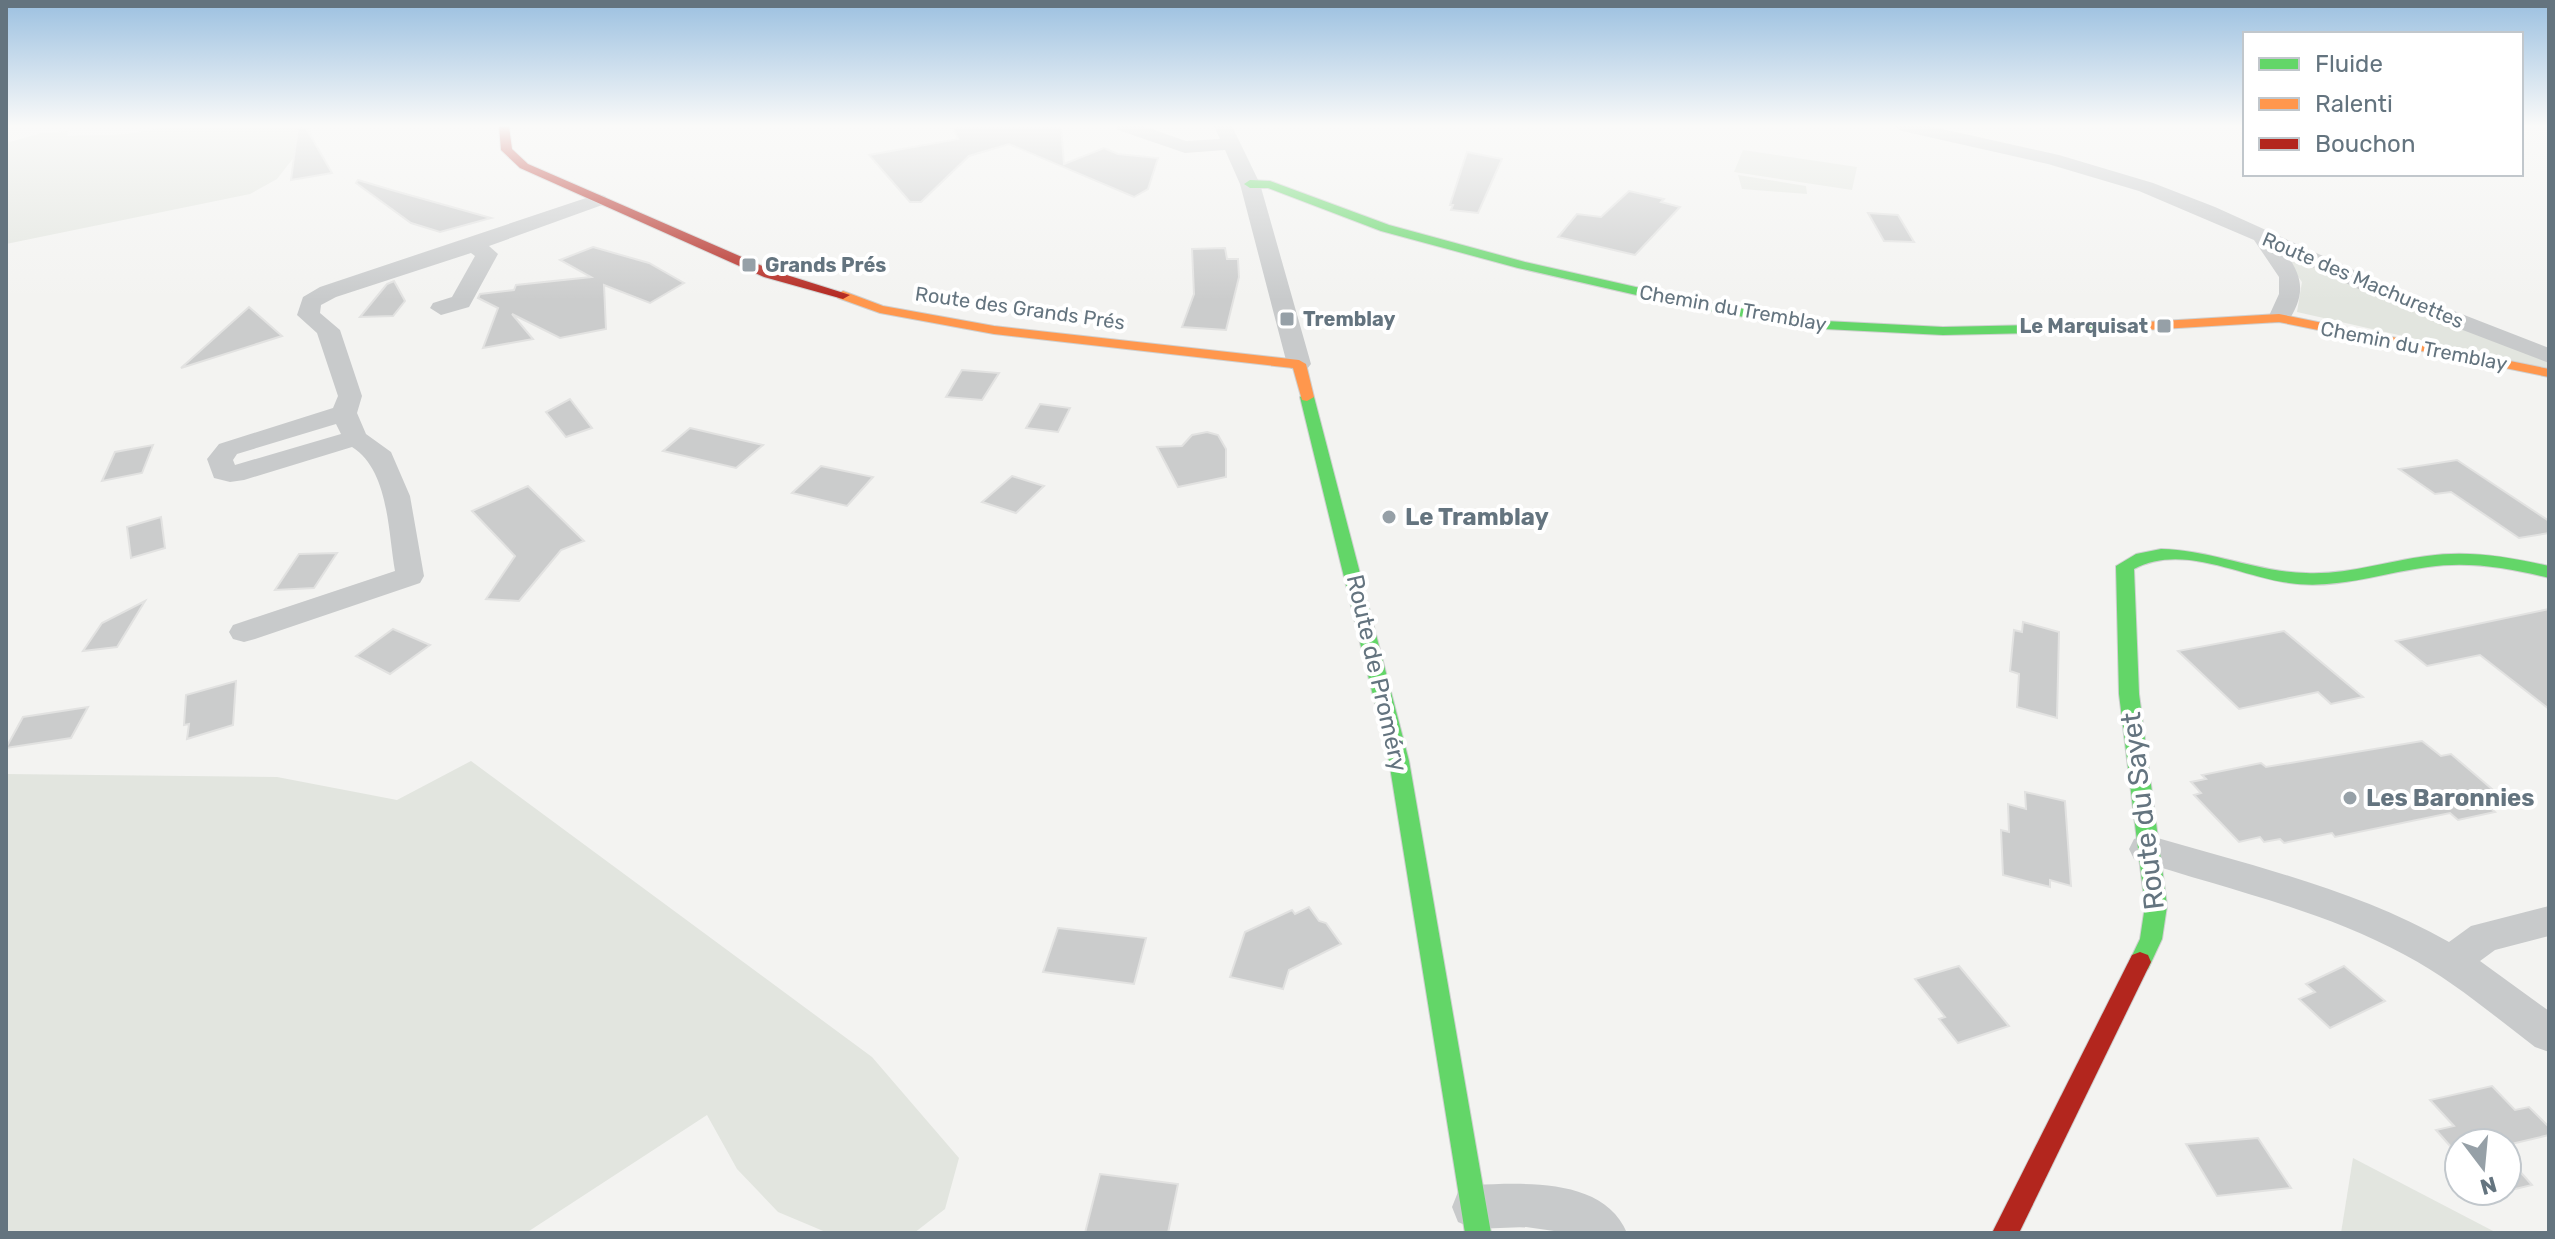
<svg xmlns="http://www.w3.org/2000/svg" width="2555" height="1239" viewBox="0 0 2555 1239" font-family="Rubik,sans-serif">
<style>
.green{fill:#e2e5df}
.building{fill:#cbcccc;stroke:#e2e2e1;stroke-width:2}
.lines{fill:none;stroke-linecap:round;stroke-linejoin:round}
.fast-casing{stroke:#cfd0d0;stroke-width:2}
.slow-casing{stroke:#cfd0d0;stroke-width:2}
.jam-casing{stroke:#cfd0d0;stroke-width:2}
.street{fill:#c8cacb;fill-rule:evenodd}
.fast{fill:#63d668;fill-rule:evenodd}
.slow{fill:#ff974d;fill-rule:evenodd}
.jam{fill:#b3261e;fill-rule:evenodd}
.poi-dot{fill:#96a0a7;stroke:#fff;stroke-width:3}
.labels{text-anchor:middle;stroke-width:8;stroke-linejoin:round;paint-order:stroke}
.far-poi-label{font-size:20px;font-weight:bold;fill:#64747f;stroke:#fff;text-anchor:start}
.far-street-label{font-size:20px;fill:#64747f;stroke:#fff}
.poi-label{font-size:24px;font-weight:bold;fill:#64747f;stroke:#fff;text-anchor:start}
.street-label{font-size:24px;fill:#64747f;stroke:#fff}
.near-street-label{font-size:28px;fill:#64747f;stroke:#fff}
</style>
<rect width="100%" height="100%" fill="#f3f3f1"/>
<g class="green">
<path d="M 172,126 L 309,126 L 312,134 L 277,179 L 250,194 L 6,244 L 6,143 L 42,133 L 69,131 L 67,136 L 127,134 Z"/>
<path d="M 1743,150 L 1857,167 L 1852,190 L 1734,172 Z"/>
<path d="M 1738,175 L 1806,186 L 1807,194 L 1742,189 Z"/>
<path d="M 2288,254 L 2549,360 L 2549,369 L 2297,312 L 2302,282 L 2283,256 Z"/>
<path d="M 471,761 L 872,1057 L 959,1158 L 945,1209 L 914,1233 L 828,1233 L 778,1212 L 737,1169 L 707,1115 L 526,1233 L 6,1233 L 6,774 L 277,777 L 397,800 Z"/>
<path d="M 2353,1158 L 2497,1233 L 2341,1233 Z"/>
</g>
<g class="building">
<path d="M 298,126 L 305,126 L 332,173 L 291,180 Z"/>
<path d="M 952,126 L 1061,126 L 1064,164 L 1104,148 L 1118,154 L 1158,158 L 1148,189 L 1134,197 L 1009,144 L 969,156 L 921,202 L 910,202 L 869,155 L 958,139 Z"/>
<path d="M 1467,152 L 1502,159 L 1478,213 L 1451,210 L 1453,205 L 1450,205 Z"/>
<path d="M 358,180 L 395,191 L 491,218 L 440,232 L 411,223 L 356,183 Z"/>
<path d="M 1629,191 L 1664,199 L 1661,202 L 1680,207 L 1635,255 L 1558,237 L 1577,214 L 1601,217 Z"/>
<path d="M 1868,213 L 1898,215 L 1914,242 L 1884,241 Z"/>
<path d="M 593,247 L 649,263 L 684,283 L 650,303 L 604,285 L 606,329 L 560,338 L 512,314 L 533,339 L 483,348 L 498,308 L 478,298 L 480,294 L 514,290 L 516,285 L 591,277 L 560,260 Z"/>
<path d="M 1225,248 L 1227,259 L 1238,259 L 1239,277 L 1226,330 L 1182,327 L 1194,294 L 1192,249 Z"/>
<path d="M 394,281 L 405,301 L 393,316 L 360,317 L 387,284 Z"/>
<path d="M 249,307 L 282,336 L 181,368 Z"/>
<path d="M 962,370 L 999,373 L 982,400 L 946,397 Z"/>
<path d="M 570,399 L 592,428 L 566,437 L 546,412 Z"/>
<path d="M 1040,404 L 1070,408 L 1058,432 L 1026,428 Z"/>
<path d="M 690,428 L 763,445 L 736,468 L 663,451 Z"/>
<path d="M 1207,432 L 1218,435 L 1226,449 L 1226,477 L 1178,487 L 1157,447 L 1182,446 L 1192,435 Z"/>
<path d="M 153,445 L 142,473 L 102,481 L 115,452 Z"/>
<path d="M 2457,460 L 2549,521 L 2549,533 L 2519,538 L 2451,492 L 2435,494 L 2399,469 Z"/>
<path d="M 821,466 L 873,477 L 847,506 L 792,493 Z"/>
<path d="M 1012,476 L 1044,486 L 1016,513 L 982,502 Z"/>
<path d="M 528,486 L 584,541 L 561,550 L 519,601 L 486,599 L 515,556 L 472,511 Z"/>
<path d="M 161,517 L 165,548 L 131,558 L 127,527 Z"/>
<path d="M 337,553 L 314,588 L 275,590 L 299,554 Z"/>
<path d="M 145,601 L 117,647 L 83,651 L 102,623 Z"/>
<path d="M 2549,609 L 2549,709 L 2480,655 L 2427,666 L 2396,641 Z"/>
<path d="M 2023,622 L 2059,632 L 2057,718 L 2017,707 L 2019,674 L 2010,671 L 2014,630 L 2022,632 Z"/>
<path d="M 393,629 L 430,645 L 390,674 L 356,656 Z"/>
<path d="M 2284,631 L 2363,697 L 2331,704 L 2318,692 L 2239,709 L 2178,651 Z"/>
<path d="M 236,681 L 233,725 L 187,739 L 189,724 L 184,725 L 186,695 Z"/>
<path d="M 88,707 L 71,738 L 6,748 L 23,717 Z"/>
<path d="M 2422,741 L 2441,756 L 2451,754 L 2506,801 L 2487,805 L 2495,812 L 2458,820 L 2450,813 L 2335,837 L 2332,833 L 2284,843 L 2280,839 L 2264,842 L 2260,837 L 2239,842 L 2194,795 L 2201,793 L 2191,782 L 2206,779 L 2202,775 L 2261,763 L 2266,767 Z"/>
<path d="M 2025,792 L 2065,801 L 2071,886 L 2050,880 L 2050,887 L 2003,875 L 2001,830 L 2009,832 L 2008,804 L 2026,809 Z"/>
<path d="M 1309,907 L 1319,921 L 1326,923 L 1341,944 L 1289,970 L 1283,989 L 1230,977 L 1245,932 L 1292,910 L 1295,914 Z"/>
<path d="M 1058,928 L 1146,938 L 1134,984 L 1043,972 Z"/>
<path d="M 1959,966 L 2009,1026 L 1958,1043 L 1939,1019 L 1945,1017 L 1915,979 Z"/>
<path d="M 2344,966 L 2385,1001 L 2330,1028 L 2299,999 L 2315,992 L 2306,984 Z"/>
<path d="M 2492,1086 L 2515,1110 L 2529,1107 L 2549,1127 L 2549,1135 L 2507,1145 L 2459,1143 L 2459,1156 L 2436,1130 L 2454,1126 L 2430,1100 Z"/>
<path d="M 2258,1138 L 2291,1188 L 2217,1196 L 2186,1144 Z"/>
<path d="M 2507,1157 L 2532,1185 L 2507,1191 Z"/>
<path d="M 1100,1174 L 1178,1184 L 1168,1233 L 1085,1233 Z"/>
</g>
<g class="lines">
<g class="fast-casing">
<g id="fast">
<path d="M 1270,181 L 1389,225 L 1525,262 L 1689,299 L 1805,320 L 1943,327 L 2128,323 L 2135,327 L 2128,331 L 1943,335 L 1805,328 L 1689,307 L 1518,268 L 1381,231 L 1268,188 L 1250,188 L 1244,184 L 1250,180 Z"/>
<path d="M 1307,393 L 1314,397 L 1409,761 L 1491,1233 L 1465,1233 L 1389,761 L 1300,397 Z"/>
<path d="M 2161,549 C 2211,550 2257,572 2306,573 C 2347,575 2387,561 2427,556 C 2469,550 2509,557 2549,566 L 2549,578 C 2509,568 2469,561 2428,567 C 2382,573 2336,590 2289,583 C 2239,576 2182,543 2134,569 L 2139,694 L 2167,906 L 2162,939 L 2148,969 L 2140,972 L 2132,969 L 2129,962 L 2140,939 L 2145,906 L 2119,694 L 2116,566 L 2136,554 Z"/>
</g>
</g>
<g class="slow-casing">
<g id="slow">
<path d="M 843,291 L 883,306 L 994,326 L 1299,360 L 1306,364 L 1314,397 L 1307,401 L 1302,400 L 1293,368 L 994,334 L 880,313 L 838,298 L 836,295 Z"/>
<path d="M 2279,314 L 2549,369 L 2549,377 L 2279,322 L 2128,331 L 2121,327 L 2128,323 Z"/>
</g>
</g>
<g class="jam-casing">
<g id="jam">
<path d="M 499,126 L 509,126 L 512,149 L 528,164 L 774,271 L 850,295 L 843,299 L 764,277 L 520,168 L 501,150 Z"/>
<path d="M 2140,952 L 2148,955 L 2151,962 L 2019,1233 L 1992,1233 L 2132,955 Z"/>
</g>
</g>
<g class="street">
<path d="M 1115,126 L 1143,126 L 1186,141 L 1220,139 L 1214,126 L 1232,126 L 1260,184 L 1311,364 L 1307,369 L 1291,369 L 1287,364 L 1240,184 L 1225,150 L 1185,153 L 1118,130 Z"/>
<path d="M 1893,126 L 1929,126 L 2059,155 L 2153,183 L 2215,207 L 2387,285 L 2549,348 L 2549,363 L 2371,295 L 2287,255 C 2305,280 2304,298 2287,323 L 2271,323 L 2268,318 L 2279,294 L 2279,277 L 2254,240 L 2139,191 L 2048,164 L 1902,131 Z"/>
<path d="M 598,194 L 605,196 L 608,200 L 605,204 L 489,246 L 498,254 L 469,307 L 441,315 L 430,308 L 433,303 L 452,297 L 475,256 L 471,253 L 336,297 L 321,305 L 320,313 L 340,330 L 362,396 L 357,413 L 366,434 L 391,452 L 410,496 L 424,576 L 420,583 L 255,639 L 244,642 L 233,639 L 229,632 L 233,625 L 395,571 C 388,532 389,470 352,447 L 244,480 L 230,482 L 214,478 L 207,459 L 219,444 L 333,408 L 338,396 L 317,333 L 297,315 L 303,297 L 320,287 ZM 336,424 L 341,434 L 235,465 L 233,460 L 237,454 Z"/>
<path d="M 2147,835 C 2249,865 2356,889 2449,942 L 2471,926 L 2549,906 L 2549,936 L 2495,950 L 2480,961 L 2549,1011 L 2549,1052 L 2535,1047 C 2493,1015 2452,980 2405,955 C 2320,909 2225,889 2134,859 L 2129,849 L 2134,839 Z"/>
<path d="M 1474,1185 C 1524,1183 1604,1177 1627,1233 L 1568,1233 L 1526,1227 L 1474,1229 L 1458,1222 L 1452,1207 L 1458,1192 Z"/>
</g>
<use href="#fast" class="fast"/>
<use href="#slow" class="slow"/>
<use href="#jam" class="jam"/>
</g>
<linearGradient id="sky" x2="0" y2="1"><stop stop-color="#9bc0e0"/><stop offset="0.42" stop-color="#fafaf9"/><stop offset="1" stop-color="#fafaf9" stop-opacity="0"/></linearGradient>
<rect width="2555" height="300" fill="url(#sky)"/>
<g class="poi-dot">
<rect x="741" y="257" width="16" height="16" rx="4"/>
<rect x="1279" y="311" width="16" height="16" rx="4"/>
<rect x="2156" y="318" width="16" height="16" rx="4"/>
<circle cx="1389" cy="517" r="8"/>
<circle cx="2350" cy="798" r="8"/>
</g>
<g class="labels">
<g class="far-poi-label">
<text x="765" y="272">Grands Prés</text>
<text x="1303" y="326">Tremblay</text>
<text x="2148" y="333" text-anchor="end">Le Marquisat</text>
</g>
<g class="far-street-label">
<text transform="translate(2363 280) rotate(23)" y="7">Route des Machurettes</text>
<text transform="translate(1020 308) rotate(8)" y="7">Route des Grands Prés</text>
<text transform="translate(1733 308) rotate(10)" y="7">Chemin du Tremblay</text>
<text transform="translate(2414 346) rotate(11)" y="7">Chemin du Tremblay</text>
</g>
<g class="poi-label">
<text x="1405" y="525">Le Tramblay</text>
<text x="2366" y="806">Les Baronnies</text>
</g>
<g class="street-label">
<text transform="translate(1377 673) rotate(77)" y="8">Route de Proméry</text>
</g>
<g class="near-street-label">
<text transform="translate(2142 811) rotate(-97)" y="10">Route du Sayet</text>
</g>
</g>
<rect width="2555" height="1239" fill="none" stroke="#64747f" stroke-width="16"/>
<rect x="2243" y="32" width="280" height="144" fill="#ffffff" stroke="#c1c7cc" stroke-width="2"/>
<rect x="2259" y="58" width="40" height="12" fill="#63d668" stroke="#c1c7cc" stroke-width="2"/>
<text x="2315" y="72" font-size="24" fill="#64747f">Fluide</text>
<rect x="2259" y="98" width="40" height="12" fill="#ff974d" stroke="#c1c7cc" stroke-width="2"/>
<text x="2315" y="112" font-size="24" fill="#64747f">Ralenti</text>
<rect x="2259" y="138" width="40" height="12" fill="#b3261e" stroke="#c1c7cc" stroke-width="2"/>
<text x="2315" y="152" font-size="24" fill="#64747f">Bouchon</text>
<g transform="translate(2483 1167) rotate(164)"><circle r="38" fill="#ffffff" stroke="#c1c7cc" stroke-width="2"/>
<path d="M0-6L14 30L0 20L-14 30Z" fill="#96a0a7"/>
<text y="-12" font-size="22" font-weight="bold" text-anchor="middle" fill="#64747f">N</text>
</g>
</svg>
